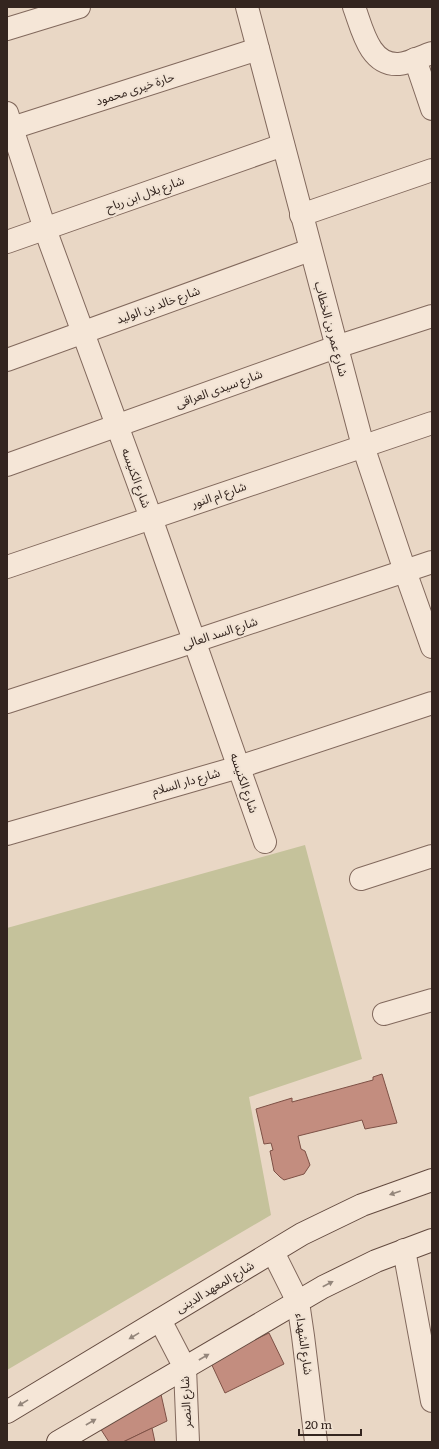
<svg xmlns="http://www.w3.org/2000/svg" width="439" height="1449" viewBox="0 0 439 1449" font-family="Literata,'Noto Sans Arabic',serif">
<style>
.green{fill:#c5c29b}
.building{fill:#c38d7f;stroke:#7e5146}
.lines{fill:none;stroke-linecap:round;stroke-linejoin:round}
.street-casing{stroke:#82695d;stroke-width:24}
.secondary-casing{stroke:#644b40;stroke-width:24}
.street{stroke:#f5e6d7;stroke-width:22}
.secondary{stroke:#f5e6d7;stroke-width:22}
.oneway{fill:#94867b}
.labels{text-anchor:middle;stroke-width:4;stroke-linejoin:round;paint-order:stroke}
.street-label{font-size:12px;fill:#34251f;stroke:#f1e3d4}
</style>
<rect width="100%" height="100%" fill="#e9d7c5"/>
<path class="green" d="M 305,845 L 362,1059 L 249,1097 L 271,1215 L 7,1370 L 7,928 Z"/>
<g class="building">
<path d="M 382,1074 L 397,1123 L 365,1129 L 362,1120 L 298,1136 L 301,1149 L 305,1151 L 310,1165 L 304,1174 L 284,1180 L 280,1177 L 274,1171 L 270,1151 L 273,1150 L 271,1143 L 264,1144 L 256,1109 L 292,1098 L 292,1102 L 373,1080 L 373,1077 Z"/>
<path d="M 269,1333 L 284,1364 L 225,1393 L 210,1361 Z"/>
<path d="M 160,1390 L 167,1421 L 123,1442 L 109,1442 L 100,1428 Z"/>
<path d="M 152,1428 L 155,1442 L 123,1442 Z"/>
</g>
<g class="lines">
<g class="street-casing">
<g id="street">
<path d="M 247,7 L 363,446 L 405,571 L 432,647"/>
<path d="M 354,7 C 362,28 369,66 399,64 C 410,63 422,56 432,53"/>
<path d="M 7,29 L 79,7"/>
<path d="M 415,59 L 432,109"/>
<path d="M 7,113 L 45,229 L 151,518 L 265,842"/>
<path d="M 12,128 L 258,49"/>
<path d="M 301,215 L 432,170"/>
<path d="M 7,242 L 283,145"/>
<path d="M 7,360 L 310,250"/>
<path d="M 7,465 L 336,347 L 432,316"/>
<path d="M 7,567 L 432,423"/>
<path d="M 7,702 L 195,641 L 432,562"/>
<path d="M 7,834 L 239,767 L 432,703"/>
<path d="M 361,879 L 432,856"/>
<path d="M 384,1014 L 432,1000"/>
<path d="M 404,1250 L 432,1401"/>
<path d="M 273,1252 L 298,1302 L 303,1336 L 316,1442"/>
<path d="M 160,1320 L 185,1368 L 188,1442"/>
</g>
</g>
<g class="secondary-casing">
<g id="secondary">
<path d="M 7,1412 L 302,1234 L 362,1205 L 432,1180"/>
<path d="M 58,1442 L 323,1287 L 376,1261 L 432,1240"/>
</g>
</g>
<use href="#street" class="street"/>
<use href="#secondary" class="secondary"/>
</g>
<defs><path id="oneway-solid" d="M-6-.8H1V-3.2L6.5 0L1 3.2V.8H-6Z"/></defs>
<g class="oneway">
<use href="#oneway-solid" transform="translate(395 1193) rotate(161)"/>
<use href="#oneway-solid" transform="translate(328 1284) rotate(-28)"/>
<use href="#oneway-solid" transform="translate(134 1336) rotate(149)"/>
<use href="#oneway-solid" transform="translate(204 1357) rotate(-30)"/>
<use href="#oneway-solid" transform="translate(23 1403) rotate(149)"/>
<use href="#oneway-solid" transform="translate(91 1422) rotate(-30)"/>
</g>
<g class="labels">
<g class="street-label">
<text transform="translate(135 89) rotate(-18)" y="4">حارة خيرى محمود</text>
<text transform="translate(145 194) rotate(-20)" y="4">شارع بلال ابن رباح</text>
<text transform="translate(158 305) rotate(-20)" y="4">شارع خالد بن الوليد</text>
<text transform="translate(331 329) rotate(75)" y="4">شارع عمر بن الخطاب</text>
<text transform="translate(219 389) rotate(-20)" y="4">شارع سيدى العراقى</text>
<text transform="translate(136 478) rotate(70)" y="4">شارع الكنيسه</text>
<text transform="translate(219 495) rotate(-19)" y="4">شارع ام النور</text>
<text transform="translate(220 633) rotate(-18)" y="4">شارع السد العالى</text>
<text transform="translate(186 782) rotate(-16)" y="4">شارع دار السلام</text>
<text transform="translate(244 783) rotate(71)" y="4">شارع الكنيسه</text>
<text transform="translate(215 1287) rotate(-31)" y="4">شارع المعهد الدينى</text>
<text transform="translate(304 1344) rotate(82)" y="4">شارع الشهداء</text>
<text transform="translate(186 1402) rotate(-93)" y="4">شارع النصر</text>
</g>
</g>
<rect width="439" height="1449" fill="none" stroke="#34251f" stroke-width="16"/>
<path d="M299 1429v6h62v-6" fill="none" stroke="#34251f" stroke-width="2"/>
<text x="305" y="1429" font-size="12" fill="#34251f" stroke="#f1e3d4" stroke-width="3" paint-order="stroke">20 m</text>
</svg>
